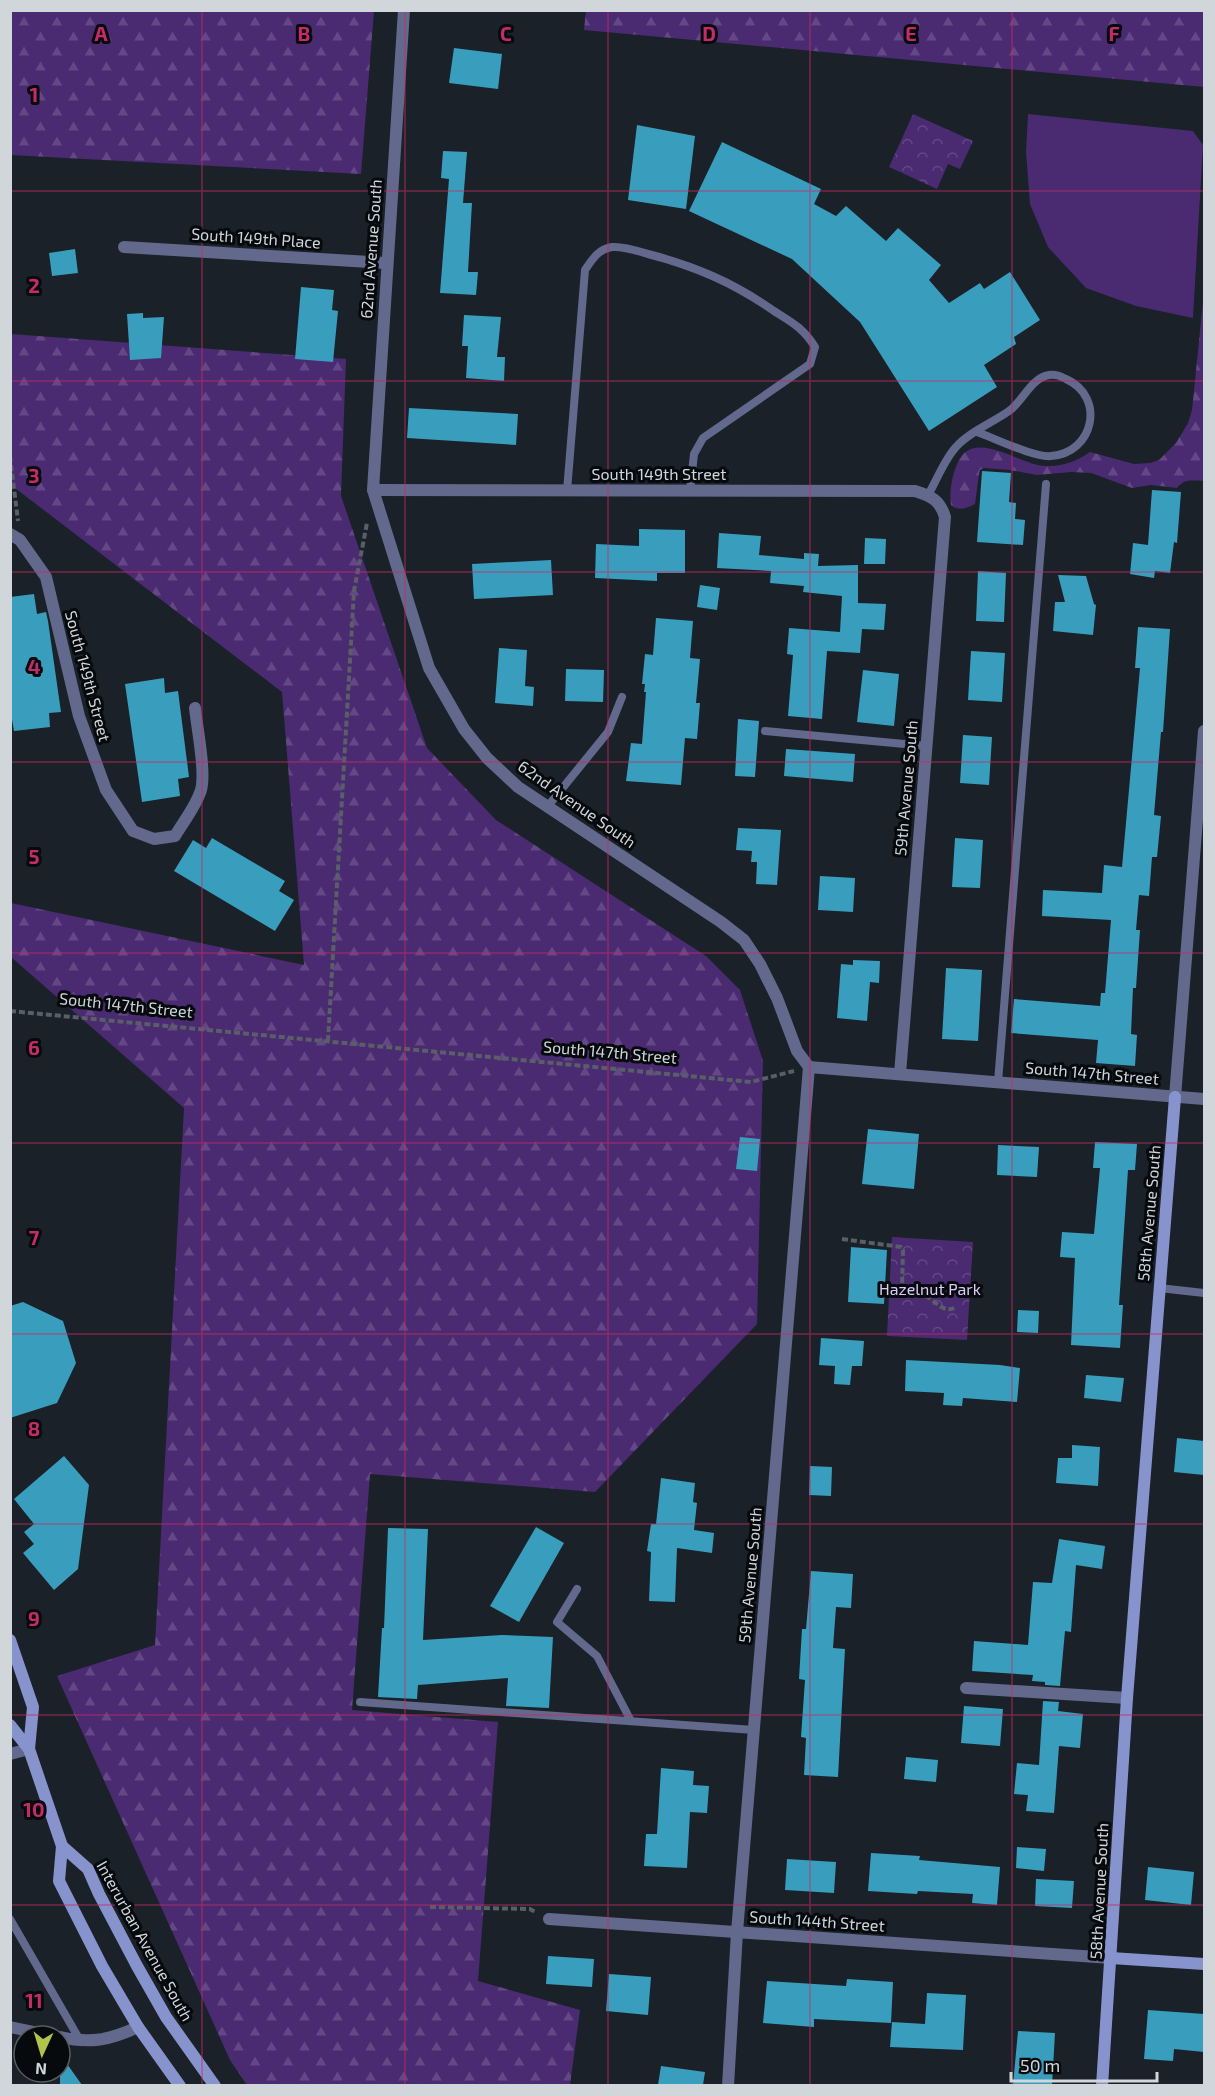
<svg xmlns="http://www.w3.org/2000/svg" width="1215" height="2096" viewBox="0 0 1215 2096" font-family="'Exo 2',sans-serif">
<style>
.grass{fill:#4a2a71}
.forest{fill:url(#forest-firs)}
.park{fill:url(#park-crowns)}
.building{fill:#399ebd}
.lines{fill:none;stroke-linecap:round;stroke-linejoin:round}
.path{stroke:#595f66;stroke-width:4;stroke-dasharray:6 3;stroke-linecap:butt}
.lane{stroke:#62698d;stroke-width:8}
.street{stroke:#62698d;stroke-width:12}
.secondary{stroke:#8793cd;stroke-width:12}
.grid{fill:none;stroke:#c42b68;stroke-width:1.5;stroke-opacity:0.55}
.labels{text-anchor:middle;stroke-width:6;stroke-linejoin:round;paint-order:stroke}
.street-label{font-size:16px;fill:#d1d6db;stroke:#070a0d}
.park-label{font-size:16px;fill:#dbcbf8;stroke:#070a0d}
.grid-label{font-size:20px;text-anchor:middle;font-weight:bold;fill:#c42b68;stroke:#070a0d;stroke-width:6;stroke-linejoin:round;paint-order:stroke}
</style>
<defs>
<pattern id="forest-firs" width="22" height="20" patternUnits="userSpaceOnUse" patternTransform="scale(1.5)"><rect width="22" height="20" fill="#4a2a71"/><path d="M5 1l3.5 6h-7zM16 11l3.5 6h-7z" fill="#634885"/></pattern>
<pattern id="park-crowns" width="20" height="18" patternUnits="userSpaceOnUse" patternTransform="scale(1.5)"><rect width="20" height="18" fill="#4a2a71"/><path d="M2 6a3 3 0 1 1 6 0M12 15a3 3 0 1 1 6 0" fill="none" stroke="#634885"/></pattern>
</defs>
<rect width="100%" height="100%" fill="#1a2128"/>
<path class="grass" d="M 1028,114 L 1193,131 L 1203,145 L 1193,318 L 1136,306 L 1086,288 L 1048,247 L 1030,204 L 1026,152 Z"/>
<g class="forest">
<path d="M 586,10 L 1204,11 L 1204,87 L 584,30 Z"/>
<path d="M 10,11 L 374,11 L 361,174 L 11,155 Z"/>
<path d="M 1204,291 L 1204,481 C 1193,481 1185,478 1177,488 L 1151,485 L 1132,488 L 1091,473 L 1071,472 L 1037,475 L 1010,470 L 984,468 L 980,470 L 979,474 L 975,504 C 967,508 959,512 951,505 C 949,492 952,476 957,464 C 973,426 1020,466 1046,466 C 1062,467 1077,461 1090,452 L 1134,464 L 1150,463 L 1159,460 L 1176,443 L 1188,423 L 1192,410 Z"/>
<path d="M 11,334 L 346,359 L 341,496 L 427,748 L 496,820 L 706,956 L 740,990 L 763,1061 L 757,1324 L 595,1492 L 370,1474 L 352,1710 L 498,1722 L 478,1981 L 580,2010 L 570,2085 L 247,2085 L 230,2060 L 57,1676 L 155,1645 L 184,1108 L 11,957 L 11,903 L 304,965 L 282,692 L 11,485 Z"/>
</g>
<g class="park">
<path d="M 913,114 L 973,141 L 960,169 L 948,164 L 937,189 L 889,167 Z"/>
<path d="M 892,1237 L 973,1242 L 967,1340 L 887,1336 Z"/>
</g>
<g class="building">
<path d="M 454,48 L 502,54 L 498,89 L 449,83 Z"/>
<path d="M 637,125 L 695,136 L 686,209 L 628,200 Z"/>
<path d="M 722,142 L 821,189 L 814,204 L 836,216 L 846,206 L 886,241 L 898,228 L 941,265 L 929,280 L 949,303 L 980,283 L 984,289 L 1010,272 L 1040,320 L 1014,337 L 1016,344 L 984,365 L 997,387 L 929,431 L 860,322 L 792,259 L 689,211 Z"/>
<path d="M 443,151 L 467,152 L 463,203 L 472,203 L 468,272 L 478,272 L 476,295 L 440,293 L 449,179 L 441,178 Z"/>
<path d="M 75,249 L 78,273 L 52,276 L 49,253 Z"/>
<path d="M 301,287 L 334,290 L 332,310 L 338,311 L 333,362 L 295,359 Z"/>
<path d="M 143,313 L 143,318 L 164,317 L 161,358 L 130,360 L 127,314 Z"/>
<path d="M 464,315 L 501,317 L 497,357 L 505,357 L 504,381 L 466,378 L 468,346 L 462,346 Z"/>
<path d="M 409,408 L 518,414 L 516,445 L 407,438 Z"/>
<path d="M 982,471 L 1011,473 L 1009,502 L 1016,503 L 1015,519 L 1025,520 L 1023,545 L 977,542 Z"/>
<path d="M 1152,490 L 1181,492 L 1177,543 L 1174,542 L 1170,573 L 1155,571 L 1154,578 L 1130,574 L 1133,543 L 1148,545 Z"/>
<path d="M 639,529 L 685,530 L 685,573 L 657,573 L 657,581 L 595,578 L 596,544 L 639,546 Z"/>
<path d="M 719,533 L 761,536 L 759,555 L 804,559 L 804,553 L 819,554 L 818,566 L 858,565 L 858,603 L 886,604 L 884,630 L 862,629 L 860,653 L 827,651 L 822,719 L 788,716 L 793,655 L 787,654 L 789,628 L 840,632 L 842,596 L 803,592 L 804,586 L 770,583 L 771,571 L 717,568 Z"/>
<path d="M 865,538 L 886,539 L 885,564 L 864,564 Z"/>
<path d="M 551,560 L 553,595 L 474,599 L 472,564 Z"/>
<path d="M 978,571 L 1006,573 L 1004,622 L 976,621 Z"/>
<path d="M 1058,575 L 1086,576 L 1094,604 L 1096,605 L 1093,635 L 1053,631 L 1055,602 L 1065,602 Z"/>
<path d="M 700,585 L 720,588 L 717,610 L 697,607 Z"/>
<path d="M 34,594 L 37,614 L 46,612 L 48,621 L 61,712 L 49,713 L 50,727 L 14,731 L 10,708 L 10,597 Z"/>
<path d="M 656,618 L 693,621 L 690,658 L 700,659 L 696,703 L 700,703 L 697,739 L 685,738 L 681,785 L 626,781 L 631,743 L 642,744 L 646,692 L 644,692 L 645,684 L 642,684 L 645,654 L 653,655 Z"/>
<path d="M 1138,627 L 1170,629 L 1163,732 L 1161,732 L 1154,815 L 1161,816 L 1157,857 L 1152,857 L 1149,896 L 1139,895 L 1136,930 L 1140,930 L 1136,988 L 1133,988 L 1131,1034 L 1137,1035 L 1135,1066 L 1096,1063 L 1098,1040 L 1011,1033 L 1014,999 L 1100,1006 L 1101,993 L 1105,993 L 1111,920 L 1042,916 L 1043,890 L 1102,893 L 1104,865 L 1122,867 L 1140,668 L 1135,668 Z"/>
<path d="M 499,648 L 527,650 L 525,686 L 534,687 L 533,706 L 495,703 Z"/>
<path d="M 971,651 L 1005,653 L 1002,702 L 968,700 Z"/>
<path d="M 566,669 L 604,670 L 603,702 L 565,701 Z"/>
<path d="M 863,670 L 899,674 L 894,726 L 857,722 Z"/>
<path d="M 164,678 L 165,693 L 178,691 L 189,777 L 178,779 L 180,796 L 142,802 L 125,684 Z"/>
<path d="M 738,719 L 759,721 L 755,777 L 735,776 Z"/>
<path d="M 963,735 L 992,737 L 989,785 L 960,783 Z"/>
<path d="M 786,749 L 855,754 L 853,782 L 784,776 Z"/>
<path d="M 738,828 L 781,830 L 777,885 L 756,884 L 757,862 L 751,862 L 752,851 L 736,850 Z"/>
<path d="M 212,838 L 285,881 L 279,891 L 294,900 L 275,931 L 174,871 L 193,840 L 206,848 Z"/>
<path d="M 955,838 L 983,840 L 980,888 L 952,887 Z"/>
<path d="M 820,876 L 855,878 L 853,912 L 818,910 Z"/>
<path d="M 853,960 L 880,961 L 879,983 L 870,982 L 867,1021 L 837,1018 L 841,964 L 853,965 Z"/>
<path d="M 946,968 L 982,970 L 978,1041 L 942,1039 Z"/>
<path d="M 868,1129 L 919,1134 L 914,1189 L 862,1184 Z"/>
<path d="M 740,1137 L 760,1139 L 757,1171 L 736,1169 Z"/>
<path d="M 1095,1142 L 1137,1144 L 1135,1170 L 1128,1170 L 1119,1305 L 1123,1305 L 1120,1348 L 1071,1345 L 1075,1258 L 1060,1257 L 1062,1232 L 1094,1234 L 1100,1168 L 1093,1168 Z"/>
<path d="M 998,1145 L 1039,1147 L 1037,1177 L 997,1175 Z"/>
<path d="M 851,1247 L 887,1250 L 884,1304 L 848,1302 Z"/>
<path d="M 23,1302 L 63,1321 L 76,1363 L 57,1403 L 10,1418 L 10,1306 Z"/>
<path d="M 1018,1310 L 1039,1311 L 1038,1333 L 1017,1332 Z"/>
<path d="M 821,1338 L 864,1341 L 862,1366 L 852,1366 L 850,1385 L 834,1384 L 835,1366 L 819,1365 Z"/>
<path d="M 906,1360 L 1000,1365 L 1020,1368 L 1017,1402 L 963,1398 L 962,1406 L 943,1405 L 944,1393 L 905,1391 Z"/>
<path d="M 1086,1375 L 1124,1378 L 1121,1402 L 1084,1398 Z"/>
<path d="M 1177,1438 L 1204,1441 L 1204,1475 L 1174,1472 Z"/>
<path d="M 1072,1445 L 1100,1447 L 1098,1486 L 1056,1483 L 1058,1458 L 1072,1458 Z"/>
<path d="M 64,1456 L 89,1485 L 78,1569 L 54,1590 L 23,1553 L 34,1544 L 24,1532 L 34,1524 L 14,1499 Z"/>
<path d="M 810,1466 L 832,1467 L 831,1496 L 809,1495 Z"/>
<path d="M 661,1478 L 695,1483 L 693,1502 L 697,1503 L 694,1530 L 714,1533 L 712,1553 L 677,1548 L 675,1602 L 649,1601 L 651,1552 L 647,1551 L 651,1524 L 656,1524 Z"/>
<path d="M 536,1527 L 564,1543 L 519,1622 L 490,1606 Z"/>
<path d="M 388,1528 L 428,1529 L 423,1640 L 502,1635 L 553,1637 L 549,1708 L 506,1706 L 508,1678 L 418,1685 L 417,1699 L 378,1697 L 382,1628 L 384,1628 Z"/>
<path d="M 1059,1539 L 1105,1546 L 1102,1569 L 1076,1565 L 1071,1632 L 1065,1631 L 1060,1686 L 1045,1685 L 1045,1682 L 1032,1681 L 1033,1675 L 972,1671 L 974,1641 L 1028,1645 L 1033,1582 L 1052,1583 Z"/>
<path d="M 811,1571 L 853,1574 L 851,1608 L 836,1607 L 833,1648 L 845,1649 L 838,1777 L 804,1775 L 806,1738 L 801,1737 L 805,1680 L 799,1679 L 802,1629 L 806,1629 Z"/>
<path d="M 1043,1701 L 1059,1702 L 1058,1711 L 1083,1714 L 1080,1748 L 1059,1746 L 1054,1813 L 1026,1811 L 1028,1795 L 1014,1794 L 1017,1763 L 1039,1765 Z"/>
<path d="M 964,1706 L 1003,1709 L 1000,1746 L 961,1743 Z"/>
<path d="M 906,1757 L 938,1760 L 936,1782 L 904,1779 Z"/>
<path d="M 661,1768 L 694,1771 L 693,1785 L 709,1786 L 707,1813 L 690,1812 L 687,1868 L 644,1866 L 646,1834 L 657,1834 Z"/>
<path d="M 1017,1847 L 1046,1849 L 1044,1871 L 1016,1868 Z"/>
<path d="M 871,1853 L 920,1856 L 919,1860 L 1000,1867 L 997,1905 L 972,1903 L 973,1894 L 918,1891 L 917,1894 L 868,1891 Z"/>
<path d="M 787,1859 L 836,1862 L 834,1893 L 785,1890 Z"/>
<path d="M 1148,1867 L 1194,1872 L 1191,1905 L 1145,1900 Z"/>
<path d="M 1036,1879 L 1074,1881 L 1072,1908 L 1035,1906 Z"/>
<path d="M 548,1956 L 594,1959 L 592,1987 L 546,1984 Z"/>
<path d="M 609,1974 L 651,1977 L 648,2015 L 606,2011 Z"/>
<path d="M 847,1979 L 893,1982 L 891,2023 L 814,2019 L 814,2027 L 763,2023 L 767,1981 L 846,1986 Z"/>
<path d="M 927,1993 L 966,1995 L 963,2050 L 890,2047 L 892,2022 L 925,2024 Z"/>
<path d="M 1148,2010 L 1204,2014 L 1204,2052 L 1174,2049 L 1173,2061 L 1144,2059 Z"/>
<path d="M 1018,2031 L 1055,2033 L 1052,2085 L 1013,2085 Z"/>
<path d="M 60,2054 L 82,2085 L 60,2085 Z"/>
<path d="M 661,2066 L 705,2072 L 703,2085 L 658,2085 Z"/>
</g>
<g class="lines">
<g class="path">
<path d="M 10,456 L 18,521"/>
<path d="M 10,1011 L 751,1082 L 794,1071"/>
<path d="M 328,1041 L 354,591 L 367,523"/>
<path d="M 842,1239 L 901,1247 L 903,1250 L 902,1288 C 909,1293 918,1292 926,1296 C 937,1302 943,1314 957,1307"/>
<path d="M 430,1907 L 530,1909 L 537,1913"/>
</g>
<g class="lane">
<path d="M 567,491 L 585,270 C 592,260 598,249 612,247 C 623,246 638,251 648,254 C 695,266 734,283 774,311 C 793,323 803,328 815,347 L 810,364 L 703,438 L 694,454 L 690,491"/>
<path d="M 928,495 C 937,480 944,460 956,447 C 969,432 992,423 1009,411 C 1023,401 1031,378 1049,375 C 1056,374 1060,376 1066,379 C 1106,397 1094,453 1051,456 C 1035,458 994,438 977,432"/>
<path d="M 765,731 L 926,746"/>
<path d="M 548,806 L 608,732 L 622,697"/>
<path d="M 998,1082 L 1046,484"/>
<path d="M 1159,1288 L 1204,1293"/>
<path d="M 577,1589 L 557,1622 L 597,1656 L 631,1721"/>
<path d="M 360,1702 L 754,1730"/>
<path d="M 10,1919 L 81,2042"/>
</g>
<g class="street">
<path d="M 404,10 L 373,490 L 429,668 L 464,729 L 487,758 L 518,787 L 721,922 L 744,940 L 760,964 L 777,998 L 797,1051 L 809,1067"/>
<path d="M 124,247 L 386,263"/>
<path d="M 373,490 L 915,491 C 931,496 940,500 945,517 L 900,1074"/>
<path d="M 10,534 L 20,540 L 46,577 L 79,716 L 106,790 L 133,831 L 154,839 L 175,836 C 184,821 196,806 201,790 C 206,772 197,728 195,708"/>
<path d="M 809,1067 L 1204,1099"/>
<path d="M 1175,1097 L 1204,731"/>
<path d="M 966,1688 L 1127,1698"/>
<path d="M 10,1754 L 29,1749"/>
<path d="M 549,1919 L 1111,1958"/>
<path d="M 10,2027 L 53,2036"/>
<path d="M 60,2037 C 90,2044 110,2040 138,2027"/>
<path d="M 728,2086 L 737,1932 L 809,1067"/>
</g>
<g class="secondary">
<path d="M 10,1640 L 33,1707 L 29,1749"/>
<path d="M 10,1725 L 29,1749 L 62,1846 L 59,1881 L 102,1966 L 138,2027 L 180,2086"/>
<path d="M 62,1846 L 88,1869 L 99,1894 L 137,1966 L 166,2017 L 215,2086"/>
<path d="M 1111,1958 L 1204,1964"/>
<path d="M 1102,2086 L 1127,1698 L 1175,1097"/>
</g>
</g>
<path class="grid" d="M 202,10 L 202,2086M 405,10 L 405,2086M 608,10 L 608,2086M 810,10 L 810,2086M 1012,10 L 1012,2086M 10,191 L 1204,191M 10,381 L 1204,381M 10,572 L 1204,572M 10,762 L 1204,762M 10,953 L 1204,953M 10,1143 L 1204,1143M 10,1334 L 1204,1334M 10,1524 L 1204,1524M 10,1715 L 1204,1715M 10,1905 L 1204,1905"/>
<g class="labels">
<g class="street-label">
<text transform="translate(256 238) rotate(4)" y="6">South 149th Place</text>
<text transform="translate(371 249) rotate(-86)" y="6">62nd Avenue South</text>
<text x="659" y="480">South 149th Street</text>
<text transform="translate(88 676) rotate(75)" y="6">South 149th Street</text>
<text transform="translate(906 788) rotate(-85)" y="6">59th Avenue South</text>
<text transform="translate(577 804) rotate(35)" y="6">62nd Avenue South</text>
<text transform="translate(126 1005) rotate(6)" y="6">South 147th Street</text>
<text transform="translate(610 1052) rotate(5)" y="6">South 147th Street</text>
<text transform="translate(1092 1073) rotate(5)" y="6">South 147th Street</text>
<text transform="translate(1149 1213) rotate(-85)" y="6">58th Avenue South</text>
<text transform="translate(750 1575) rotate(-85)" y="6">59th Avenue South</text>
<text transform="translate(1099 1891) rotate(-87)" y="6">58th Avenue South</text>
<text transform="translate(817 1921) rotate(4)" y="6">South 144th Street</text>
<text transform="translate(145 1941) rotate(61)" y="6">Interurban Avenue South</text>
</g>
<g class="park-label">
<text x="930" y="1295">Hazelnut Park</text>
</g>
</g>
<g class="grid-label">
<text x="101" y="41">A</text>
<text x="304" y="41">B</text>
<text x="506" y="41">C</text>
<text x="709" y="41">D</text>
<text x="911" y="41">E</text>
<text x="1114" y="41">F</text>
<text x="34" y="102">1</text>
<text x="34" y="293">2</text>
<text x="34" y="483">3</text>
<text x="34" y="674">4</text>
<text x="34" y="864">5</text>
<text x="34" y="1055">6</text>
<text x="34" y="1245">7</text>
<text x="34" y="1436">8</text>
<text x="34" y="1626">9</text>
<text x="34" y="1817">10</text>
<text x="34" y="2008">11</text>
</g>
<rect width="1215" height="2096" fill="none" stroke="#d1d6db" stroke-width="24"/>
<g transform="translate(42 2054) rotate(184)"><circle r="28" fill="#070a0d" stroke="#585c5f" stroke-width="1.5"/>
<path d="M0-4.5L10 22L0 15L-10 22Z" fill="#b3c24b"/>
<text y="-9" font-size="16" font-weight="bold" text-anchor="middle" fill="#d1d6db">N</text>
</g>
<path d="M1011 2072v9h146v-9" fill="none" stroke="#d1d6db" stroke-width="3"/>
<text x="1020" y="2072" font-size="18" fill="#d1d6db" stroke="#070a0d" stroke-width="4.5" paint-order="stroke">50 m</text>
</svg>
